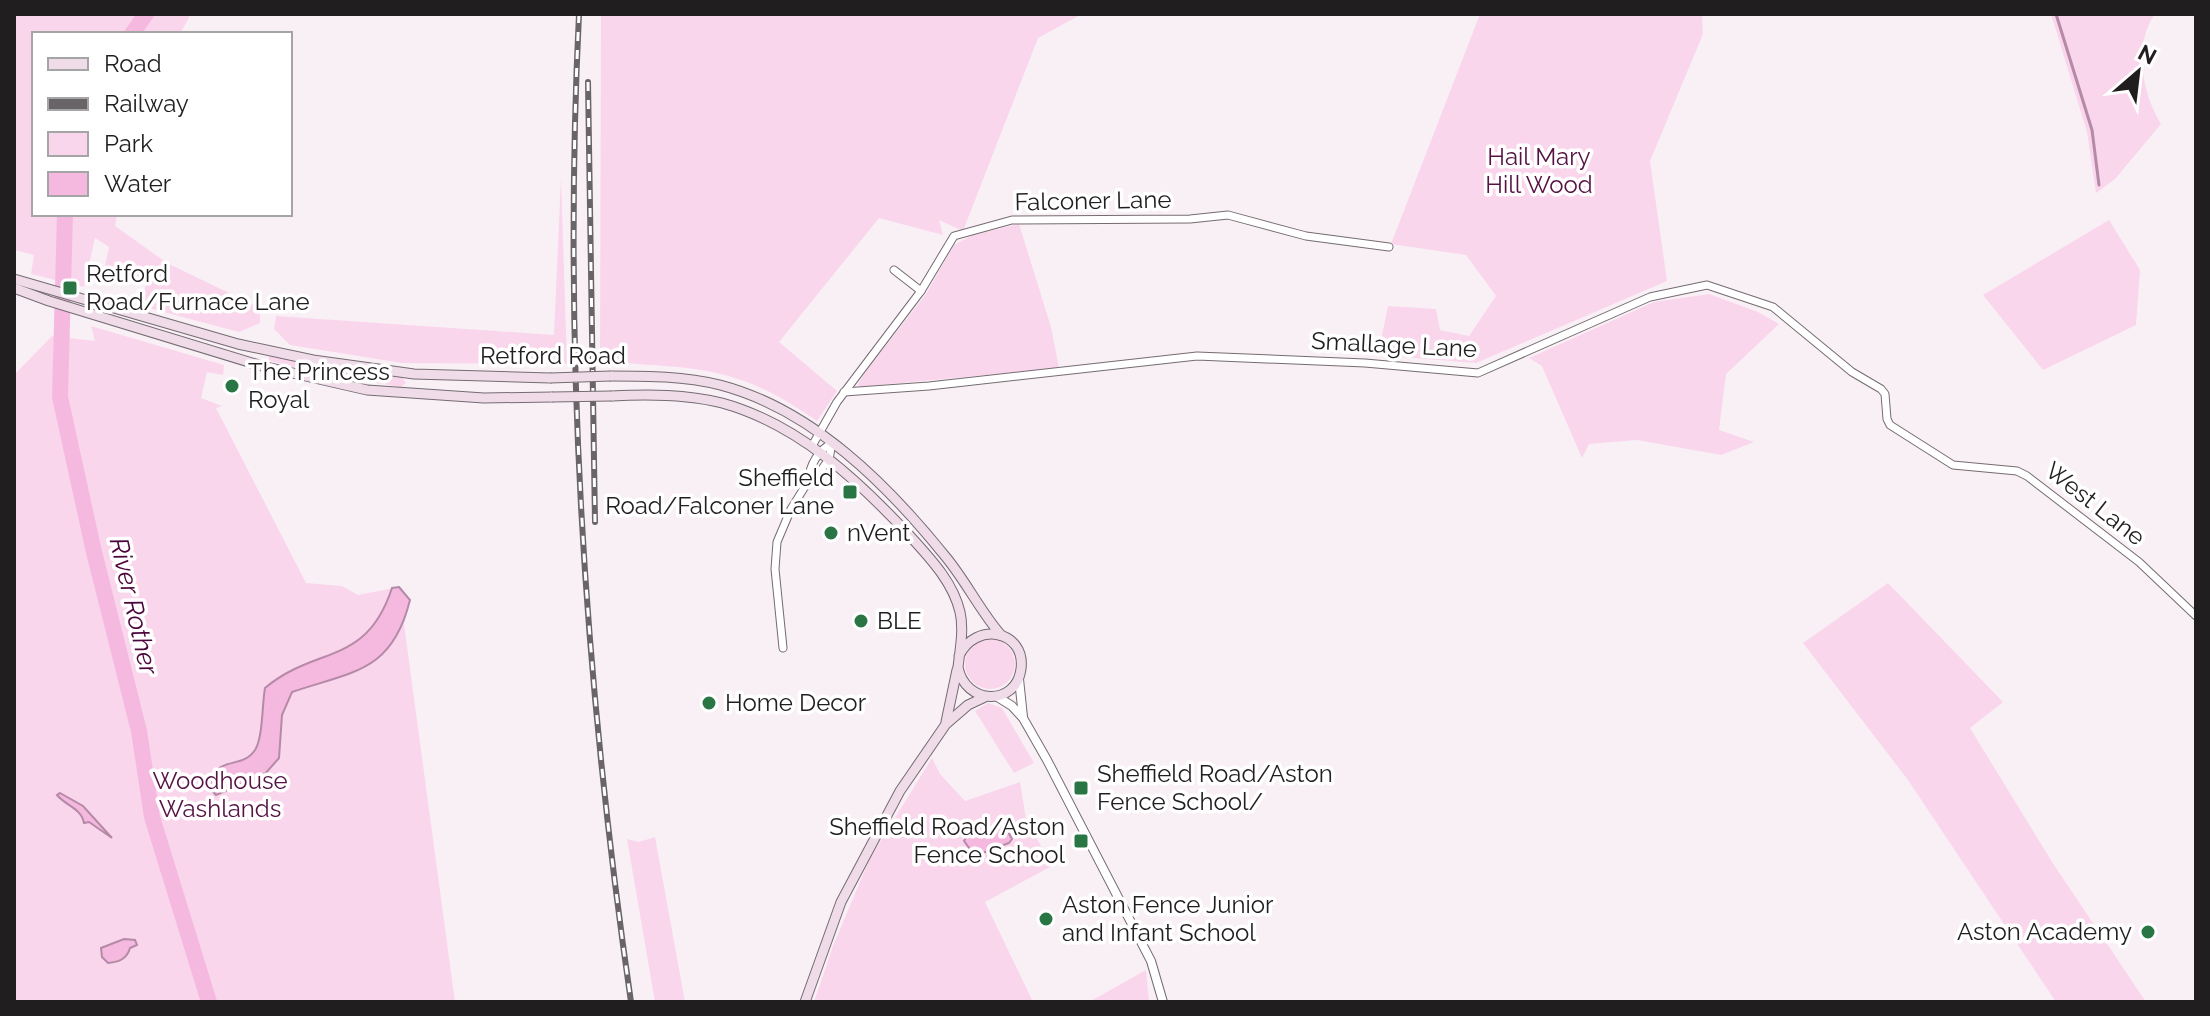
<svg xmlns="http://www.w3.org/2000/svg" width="2210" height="1016" viewBox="0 0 2210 1016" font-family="Raleway,sans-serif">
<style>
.green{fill:#fad6ec}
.water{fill:#f5b9df;stroke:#b58aa6;stroke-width:2}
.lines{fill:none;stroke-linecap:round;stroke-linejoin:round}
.stream{stroke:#b58aa6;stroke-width:3}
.river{stroke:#f5b9df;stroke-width:16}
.minor-casing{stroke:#746c71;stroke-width:9}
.tertiary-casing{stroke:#746c71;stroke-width:10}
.secondary-casing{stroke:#746c71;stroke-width:11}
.minor{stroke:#fff;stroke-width:7}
.tertiary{stroke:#fff;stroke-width:8}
.secondary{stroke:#f0dbe9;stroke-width:9}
.rail-casing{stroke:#696468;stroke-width:6}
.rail{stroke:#fff;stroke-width:3;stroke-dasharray:9;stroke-linecap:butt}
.secondary-bridge-casing{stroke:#746c71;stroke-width:11;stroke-linecap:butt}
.secondary-bridge{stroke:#f0dbe9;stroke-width:9}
.poi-dot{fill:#297644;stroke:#fff;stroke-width:3}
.labels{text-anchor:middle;stroke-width:7;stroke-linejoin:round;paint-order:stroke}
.park-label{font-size:24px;fill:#551243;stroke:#fff}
.street-label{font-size:24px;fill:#211e20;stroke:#fff}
.poi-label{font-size:24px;fill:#211e20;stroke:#fff;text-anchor:start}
.water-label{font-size:26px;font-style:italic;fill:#4a053a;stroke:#fff}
</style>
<rect width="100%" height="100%" fill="#f9f0f6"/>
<g class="green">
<path d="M 14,14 L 191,14 L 180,34 L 34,34 L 34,214 L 117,214 L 115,226 L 167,263 L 260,308 L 260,323 L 239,332 L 141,306 L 146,283 L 104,270 L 109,247 L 95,238 L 84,287 L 31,274 L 34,255 L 14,250 Z"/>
<path d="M 601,14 L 1082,14 L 1038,38 L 963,231 L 939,220 L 943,235 L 879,218 L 779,342 L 837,391 L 817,421 C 793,405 769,389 741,380 C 697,364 646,366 600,361 Z"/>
<path d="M 1480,14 L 1702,14 L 1703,34 L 1650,161 L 1667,281 L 1476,363 L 1378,355 L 1388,306 L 1436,309 L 1440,330 L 1469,336 L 1496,296 L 1466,255 L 1391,244 Z"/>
<path d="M 2051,14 L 2155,14 C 2133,44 2142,93 2161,124 L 2115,179 L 2096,193 L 2087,132 Z"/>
<path d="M 561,177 L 567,364 L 402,363 L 290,345 L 274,329 L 276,316 L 554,335 Z"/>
<path d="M 2109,220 L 2140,270 L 2136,325 L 2043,370 L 1983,295 Z"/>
<path d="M 1019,224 L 1051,327 L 1059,368 L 859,387 L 858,384 L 866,371 L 926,294 L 954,245 L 973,235 Z"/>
<path d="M 1709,294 L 1758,312 L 1779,324 L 1726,374 L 1719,430 L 1754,442 L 1721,455 L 1637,440 L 1589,444 L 1582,458 L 1542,366 L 1529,358 L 1654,302 Z"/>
<path d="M 91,326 L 224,365 L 223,375 L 207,372 L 201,398 L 222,406 L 216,408 L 306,583 L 342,586 L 358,595 L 399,587 L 410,600 L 404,624 L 455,1002 L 14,1002 L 14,375 L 52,336 L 95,341 Z"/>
<path d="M 272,355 L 402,377 L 406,383 L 401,387 L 317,373 L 270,361 L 268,358 Z"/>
<path d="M 1888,583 L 2003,702 L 1970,728 L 2052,862 L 2146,1002 L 2056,1002 L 1908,780 L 1803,643 Z"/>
<circle cx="990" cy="664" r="25"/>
<path d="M 988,703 L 1002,708 L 1034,763 L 1014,773 L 975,711 Z"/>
<path d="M 932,758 L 940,774 L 965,801 L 1020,782 L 1026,819 L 1052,866 L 985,902 L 1033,1002 L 814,1002 L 833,946 L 870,858 Z"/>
<path d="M 655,837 L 685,1002 L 655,1002 L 627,839 L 639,842 Z"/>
<path d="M 1146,970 L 1149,1002 L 1089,1002 Z"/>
</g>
<g class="water">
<path d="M 399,587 L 410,600 C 392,672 354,671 292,692 L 282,715 L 279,758 L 265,774 L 216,795 L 209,788 C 215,753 241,771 255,750 C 263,738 262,704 265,688 C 316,645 366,667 392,588 Z"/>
<path d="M 60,793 L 83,806 L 112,838 L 89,822 L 84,823 C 81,808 66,806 57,795 Z"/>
<path d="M 1000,825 L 1006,828 L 1012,839 L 1009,843 L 975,856 L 964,841 L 967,836 Z"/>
<path d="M 124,939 L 135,940 L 137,945 L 130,948 C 127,959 119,962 108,963 L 102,957 L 101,948 Z"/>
</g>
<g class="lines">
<path class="stream" d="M 2056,14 L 2092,130 L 2099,185"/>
<g class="river">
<path d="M 132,34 L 146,14"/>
<path d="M 65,214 L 60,397 L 94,552 L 139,731 L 152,817 L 209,1002"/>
</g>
<g class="minor-casing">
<g id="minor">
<path d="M 894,270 L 921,291"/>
<path d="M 844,392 L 929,386 L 1197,356 L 1365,363 L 1478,373 L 1650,297 L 1707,285 L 1773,307 L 1852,372 L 1881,389 L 1885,394 L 1887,419 L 1890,425 L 1953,465 L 2017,471 L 2027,476 L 2139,562 L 2196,616"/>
<path d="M 812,446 L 837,402 L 921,291 L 954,236 L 1012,220 L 1190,219 L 1228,215 L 1306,236 L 1389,247"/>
<path d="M 809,480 C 809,465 819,450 832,443"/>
<path d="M 783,648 L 775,569 L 777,542 L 791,509 L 809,480 L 817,476 L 829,459 L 832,443"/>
</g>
</g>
<g class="tertiary-casing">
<g id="tertiary">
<path d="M 1019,679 L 1023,717"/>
<path d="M 996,696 L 1012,706 L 1023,718 L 1047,760 L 1151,961 L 1163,1002"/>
</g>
</g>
<g class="secondary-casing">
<g id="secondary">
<path d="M 14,279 L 238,344 L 313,360 L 414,374 L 550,378"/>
<path d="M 14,288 L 49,301 L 262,366 L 367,390 L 484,398 L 552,397"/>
<path d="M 611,376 C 648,376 684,376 720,385 C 812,409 887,484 945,556 C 966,581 980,611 1001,635"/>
<path d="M 612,396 C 649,394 686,394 722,403 C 798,424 858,480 910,536 C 930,558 953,582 960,612 C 964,629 960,650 958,667 C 965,705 1016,707 1021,669 C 1026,630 975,621 959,656"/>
<path d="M 946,722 L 957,670"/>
<path d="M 805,1002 L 841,902 L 900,791 L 946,724 L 968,705 L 985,697"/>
</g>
</g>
<use href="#minor" class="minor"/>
<use href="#tertiary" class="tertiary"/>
<use href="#secondary" class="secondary"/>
<g class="rail-casing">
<g id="rail">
<path d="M 579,14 C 563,341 584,678 631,1002"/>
<path d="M 588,82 L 595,522"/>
</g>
</g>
<use href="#rail" class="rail"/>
<g class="secondary-bridge-casing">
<g id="secondary-bridge">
<path d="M 550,378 L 611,376"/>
<path d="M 552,397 L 612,396"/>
</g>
</g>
<use href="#secondary-bridge" class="secondary-bridge"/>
</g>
<g class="poi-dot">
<rect x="62" y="280" width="16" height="16" rx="4"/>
<circle cx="232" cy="386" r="8"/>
<rect x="842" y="484" width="16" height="16" rx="4"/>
<circle cx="831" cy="533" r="8"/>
<circle cx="861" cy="621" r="8"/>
<circle cx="709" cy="703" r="8"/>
<rect x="1073" y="780" width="16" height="16" rx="4"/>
<rect x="1073" y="833" width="16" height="16" rx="4"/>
<circle cx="1046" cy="919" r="8"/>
<circle cx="2148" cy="932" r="8"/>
</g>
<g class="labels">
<g class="park-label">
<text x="1539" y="165">Hail Mary<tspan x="1539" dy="28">Hill Wood</tspan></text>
<text x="220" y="789">Woodhouse<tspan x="220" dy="28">Washlands</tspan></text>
</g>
<g class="street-label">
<text transform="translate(1093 201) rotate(-1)" y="8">Falconer Lane</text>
<text transform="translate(1394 345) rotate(3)" y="8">Smallage Lane</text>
<text x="553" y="364">Retford Road</text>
<text transform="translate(2095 504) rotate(38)" y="8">West Lane</text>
</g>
<g class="poi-label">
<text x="86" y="282">Retford<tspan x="86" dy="28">Road/Furnace Lane</tspan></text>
<text x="248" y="380">The Princess<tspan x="248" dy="28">Royal</tspan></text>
<text x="834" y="486" text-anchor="end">Sheffield<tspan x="834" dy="28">Road/Falconer Lane</tspan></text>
<text x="847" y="541">nVent</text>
<text x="877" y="629">BLE</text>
<text x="725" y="711">Home Decor</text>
<text x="1097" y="782">Sheffield Road/Aston<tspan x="1097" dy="28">Fence School/</tspan></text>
<text x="1065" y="835" text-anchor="end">Sheffield Road/Aston<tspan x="1065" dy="28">Fence School</tspan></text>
<text x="1062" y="913">Aston Fence Junior<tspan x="1062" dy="28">and Infant School</tspan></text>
<text x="2132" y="940" text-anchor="end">Aston Academy</text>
</g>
<g class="water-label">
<text transform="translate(134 606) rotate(77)" y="9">River Rother</text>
</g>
</g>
<rect width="2210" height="1016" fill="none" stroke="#211e20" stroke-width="32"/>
<rect x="32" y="32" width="260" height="184" fill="#ffffff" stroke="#a6a5a6" stroke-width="2"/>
<rect x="48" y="58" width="40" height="12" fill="#f0dbe9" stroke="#a6a5a6" stroke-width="2"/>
<text x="104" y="72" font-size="24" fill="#211e20">Road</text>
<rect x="48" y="98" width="40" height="12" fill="#696468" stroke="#a6a5a6" stroke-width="2"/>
<text x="104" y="112" font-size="24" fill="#211e20">Railway</text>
<rect x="48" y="132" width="40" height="24" fill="#fad6ec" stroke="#a6a5a6" stroke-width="2"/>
<text x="104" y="152" font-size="24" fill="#211e20">Park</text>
<rect x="48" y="172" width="40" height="24" fill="#f5b9df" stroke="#a6a5a6" stroke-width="2"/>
<text x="104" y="192" font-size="24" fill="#211e20">Water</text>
<g transform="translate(2138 72) rotate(28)" stroke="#ffffff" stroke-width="6" paint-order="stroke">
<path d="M0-6L14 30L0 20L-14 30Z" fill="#211e20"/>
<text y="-12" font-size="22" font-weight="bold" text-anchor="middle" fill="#211e20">N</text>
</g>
</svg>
